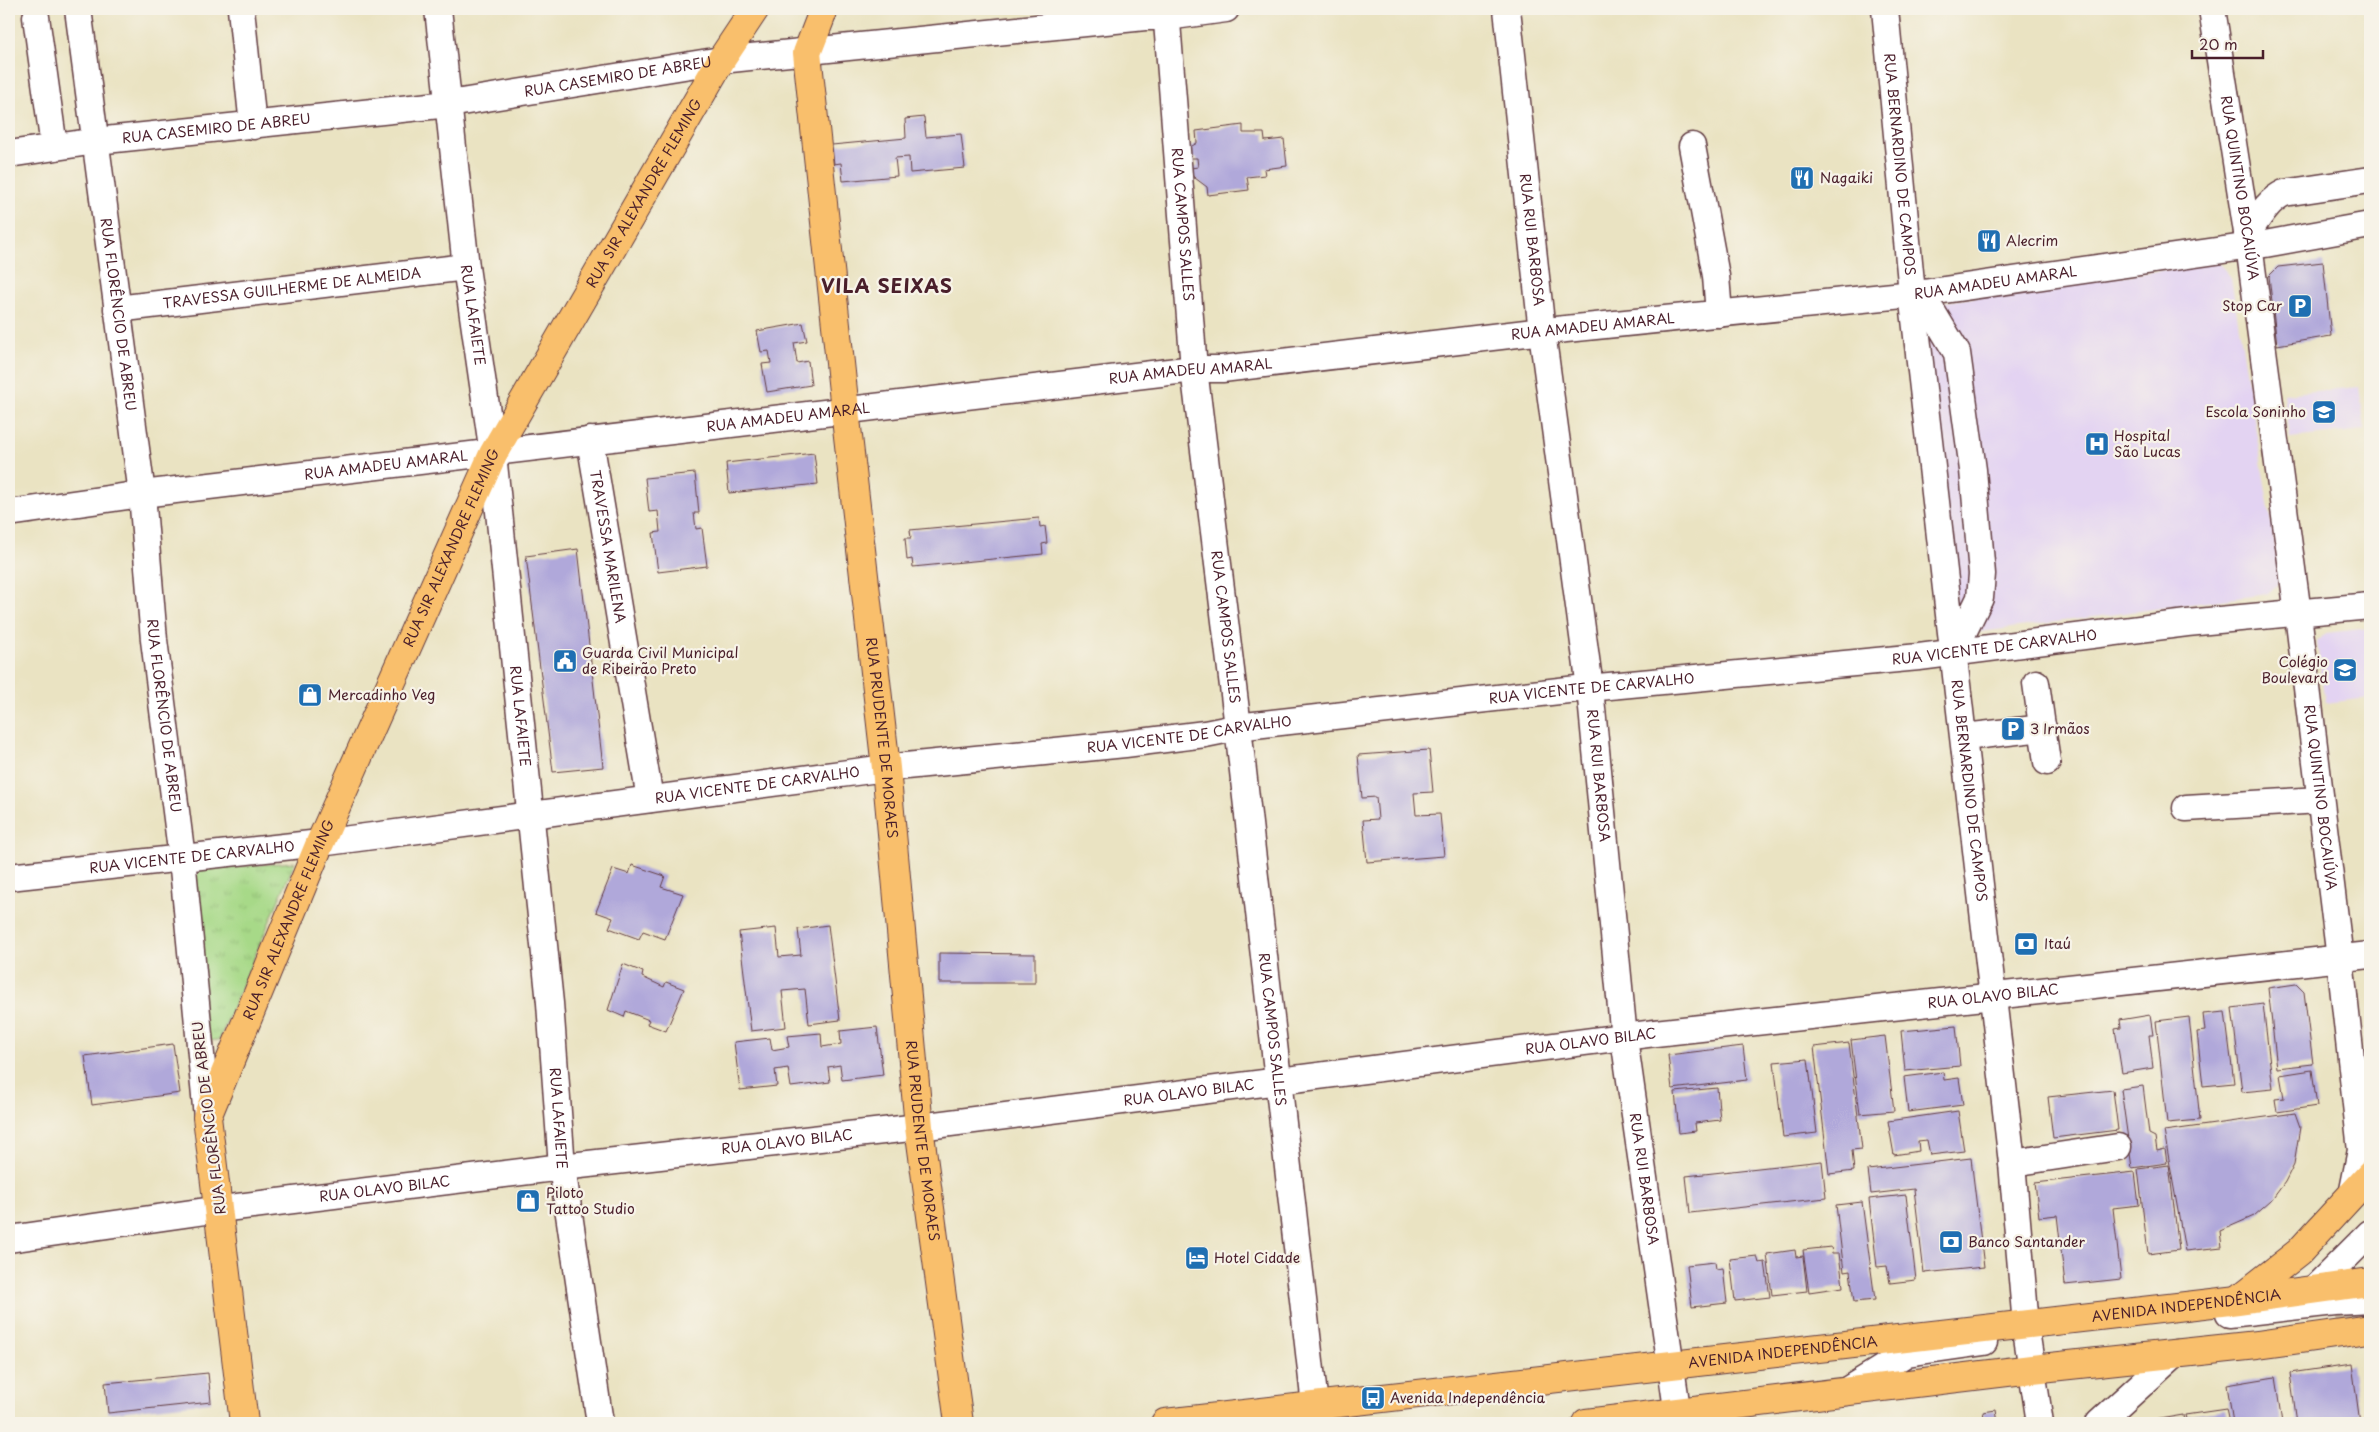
<svg xmlns="http://www.w3.org/2000/svg" width="2379" height="1432" viewBox="0 0 2379 1432" font-family="'Playpen Sans',sans-serif">
	<style>
		.built { fill: #e3d3f2 }
		.park { fill: url(#park-tufts); stroke: #787c5a }
		.building { fill: #b0a8da }
		.lines { fill: none; stroke-linecap: round; stroke-linejoin: round }
		.major-tunnel { stroke: #cabca4; stroke-width: 28; stroke-dasharray: 28 14; stroke-linecap: butt }
		.minor-casing { stroke: #623c42; stroke-width: 29 }
		.major-casing { stroke: #623c42; stroke-width: 30 }
		.minor { stroke: #fff; stroke-width: 26 }
		.major { stroke: #f9bf6c; stroke-width: 28 }
		.labels { text-anchor: middle; stroke-width: 4.5; stroke-linejoin: round; paint-order: stroke }
		.street-label { font-size: 14px; fill: #4a1f2b; stroke: #f7f3e8 }
		.poi-label { font-size: 14px; fill: #4a1f2b; stroke: #f7f3e8; text-anchor: start }
		.district-label { font-size: 19px; font-weight: bold; letter-spacing: 1px; fill: #4a1f2b; stroke: #f7f3e8 }
	</style>
	<defs>
		<pattern id="park-tufts" width="24" height="20" patternUnits="userSpaceOnUse" patternTransform="scale(1.25)"><rect width="24" height="20" fill="#a7d988"/><path d="M3 7l-1-3M5 7V3M7 7l1-3M15 17l-1-3M17 17v-4M19 17l1-3" fill="none" stroke="#91ba76"/></pattern>
	</defs>
	<rect width="100%" height="100%" fill="#f7f3e8"/>
	<filter id="ink" filterUnits="userSpaceOnUse"><feTurbulence type="fractalNoise" baseFrequency=".02" numOctaves="2"/><feDisplacementMap in="SourceGraphic" scale="10" xChannelSelector="R" yChannelSelector="G"/><feConvolveMatrix kernelMatrix="1 2 1 2 8 2 1 2 1" color-interpolation-filters="sRGB"/></filter>
	<filter id="wash" filterUnits="userSpaceOnUse"><feTurbulence type="fractalNoise" baseFrequency=".0096" numOctaves="4" result="noise"/><feDisplacementMap in="SourceGraphic" scale="20" xChannelSelector="R" yChannelSelector="G"/><feGaussianBlur stdDeviation="1.12" result="paint"/><feColorMatrix in="noise" values="0 0 0 0 0 0 0 0 0 0 0 0 0 0 0 0 0 1.4 0 .05"/><feComposite in="paint" operator="in"/></filter>
	<g filter="url(#wash)">
		<rect width="100%" height="100%" fill="#eae3c2"/>
		<path class="built" d="M2218 262 2226 270 2231 279 2280 576 2278 584 2267 594 1981 632 1971 630 1958 620 1923 305Z
			M2359 387 2365 430 2290 438 2284 394Z
			M2370 628V698L2325 703 2317 642 2326 633Z"/>
		<path class="park" d="M295 862 219 1040 204 1041 195 870Z"/>
		<g id="blocks">
			<path class="building" d="M924 117 926 137 961 134 965 168 910 173 909 157 895 158 897 176 843 181 841 163 834 164 832 145 906 138 905 119Z
				M1243 125V133H1264L1265 141 1284 139 1287 166 1264 169 1265 175 1247 177 1249 190 1208 195 1207 187 1191 175V168L1198 167 1197 158H1188L1187 149 1197 143 1196 131Z
				M2323 262 2331 336 2277 345 2269 276 2278 267Z
				M803 323 807 341 794 343 797 363 808 361 811 385 767 392 762 364 771 363 769 351 761 352 757 331Z
				M814 453 818 484 729 493 726 463Z
				M695 473 699 513H694L696 529 702 528 707 566 658 572 653 533 660 532 658 511 649 512 645 478Z
				M1039 518 1040 527 1045 526 1047 543 1042 544 1043 554 913 567 912 559 907 560 905 538H911L910 530Z
				M578 549 603 767 553 772 526 556Z
				M1429 750 1433 792 1414 793 1416 815 1440 814 1444 856 1367 862 1363 820 1378 819 1376 797 1362 798 1358 755Z
				M632 865 665 876 661 887 683 894 665 939 643 931 639 939 609 928 613 918 596 912 613 869 629 874Z
				M828 925 840 1020 809 1024 805 989 782 991 786 1027 751 1031 739 932 776 928 779 957 801 955 798 929Z
				M939 953 1035 954V983H939Z
				M623 964 643 972 642 977 664 987 666 982 684 989 666 1031 647 1024 649 1020 626 1011 624 1017 608 1010Z
				M2296 984 2304 992 2313 1064 2277 1068 2268 988Z
				M2263 1004 2273 1089 2242 1092 2232 1008Z
				M2225 1012 2234 1083 2203 1086 2197 1032 2205 1031 2203 1014Z
				M2150 1015 2153 1035H2149L2153 1068 2122 1073 2115 1029 2121 1028 2120 1020Z
				M2189 1017 2200 1120 2167 1123 2156 1021Z
				M1956 1026 1960 1066 1905 1071 1901 1031Z
				M877 1027 883 1075 842 1080 840 1065 828 1067 830 1082 791 1087 788 1068 775 1070 777 1086 740 1090 734 1042 770 1038 772 1050 789 1047 787 1036 821 1033 822 1047 841 1044 840 1031Z
				M1885 1036 1894 1111 1860 1114 1851 1040Z
				M1849 1043 1862 1149 1852 1150 1854 1171 1829 1174 1814 1047Z
				M173 1044 180 1093 92 1105 85 1056Z
				M1743 1046 1747 1080 1672 1089 1668 1055Z
				M1808 1059 1817 1133 1783 1137 1774 1062Z
				M2312 1070 2317 1106 2277 1112 2275 1099 2284 1098 2280 1075Z
				M1943 1072 1944 1080 1959 1078 1963 1105 1908 1112 1904 1077Z
				M2143 1086 2149 1134 2155 1137 2157 1151 2165 1149 2167 1163 2132 1168 2121 1089Z
				M1717 1088 1720 1120 1695 1123 1696 1131 1679 1133 1675 1092Z
				M2113 1090 2118 1130 2053 1138 2048 1097Z
				M1958 1111 1964 1151 1930 1155 1927 1140 1918 1141 1919 1151 1894 1155 1888 1121Z
				M2295 1113 2300 1127 2294 1164 2285 1182 2271 1201 2254 1216 2220 1231 2222 1247 2185 1251 2164 1131Z
				M1971 1158 1984 1267 1924 1273 1914 1189 1871 1194 1868 1170Z
				M1822 1161 1826 1198 1690 1213 1686 1176Z
				M2169 1165 2179 1250 2148 1254 2138 1169Z
				M2135 1172 2139 1205 2113 1208 2121 1279 2065 1285 2057 1215 2039 1217 2035 1183Z
				M1906 1195 1916 1280 1890 1283 1887 1266 1877 1267 1869 1199Z
				M1862 1202 1875 1300 1854 1302 1850 1271 1844 1272 1836 1205Z
				M1831 1247 1832 1253H1839L1843 1287 1809 1292 1803 1250Z
				M1795 1250 1796 1257 1803 1256 1807 1291 1772 1295 1767 1254Z
				M1757 1256 1759 1263 1765 1262 1770 1297 1735 1301 1730 1259Z
				M1715 1262 1716 1269 1723 1268 1727 1303 1692 1307 1687 1265Z
				M2352 1364 2360 1423H2297L2290 1373Z
				M208 1373 211 1402 108 1413 105 1383Z
				M2275 1377 2282 1423H2233L2227 1385Z
				M2226 1409 2229 1423H2187L2185 1415Z
				M1996 1410 1998 1423H1972L1971 1419 1984 1417 1983 1412Z
				M2183 1415 2184 1423H2142V1422Z"/>
		</g>
	</g>
	<g filter="url(#ink)">
		<use href="#blocks" fill-opacity="0" stroke="#623c42" stroke-width="1"/>
		<g class="lines">
			<path class="major-tunnel" d="M2336 1320 2370 1311"/>
			<defs>
				<g id="minor">
					<path id="s1" d="M78 9 142 494 154 640 182 858 207 1117"/>
					<path d="M241 9 253 126"/>
					<path id="s2" d="M438 9 466 267 493 454 550 1003 562 1167 600 1423"/>
					<path id="s3" d="M1166 9 1194 369 1238 727 1317 1423"/>
					<path id="s4" d="M1507 9 1542 332 1590 688 1624 1038 1679 1423"/>
					<path id="s5" d="M1885 9 1912 293 2012 1163 2027 1337 2040 1423"/>
					<path id="s6" d="M2212 9 2249 245 2298 614 2340 959 2361 1150 2352 1195"/>
					<path d="M36 17 54 147"/>
					<path d="M1692 146 1716 276 1719 314"/>
					<path id="s7" d="M9 154 96 141 449 104 721 60 1145 17H1167L1226 9"/>
					<path d="M2247 234C2258 219 2267 201 2284 193L2370 180"/>
					<path d="M1912 293 1933 313 1957 353 1973 470 1982 574 1980 598 1953 653"/>
					<path id="s8" d="M117 309 466 267"/>
					<path id="s9" d="M590 440 650 799"/>
					<path id="s10" d="M9 513 142 494 1194 369H1222L1526 333 1923 293 2265 244 2370 225"/>
					<path d="M2036 683 2047 762"/>
					<path d="M1964 737 2043 728"/>
					<path d="M2186 808 2320 800"/>
					<path id="s11" d="M9 877 320 843 886 768 1125 744 1205 734 1245 726 1577 689 1919 657 2187 623 2370 606"/>
					<path d="M2012 1163 2118 1147"/>
					<path id="s12" d="M9 1239 220 1209 562 1167 919 1127 1655 1033 2370 955"/>
					<path d="M2301 1296 2314 1289 2370 1233"/>
					<path d="M2229 1314 2335 1302 2370 1300"/>
					<path d="M1844 1392 1907 1353 1984 1342"/>
					<path d="M2099 1423 2176 1353"/>
				</g>
				<g id="major">
					<path id="s13" d="M824 9 807 53 845 410 886 768 919 1127 959 1423"/>
					<path d="M2239 1299 2299 1252 2370 1175"/>
					<path id="s14" d="M244 1423 207 1117 320 843 493 454 721 60 755 9"/>
					<path id="s15" d="M1165 1423 2238 1300 2370 1282"/>
					<path d="M1586 1423 2032 1369 2257 1345 2370 1329"/>
				</g>
			</defs>
			<use href="#minor" class="minor-casing"/>
			<use href="#major" class="major-casing"/>
			<use href="#minor" class="minor"/>
			<use href="#major" class="major"/>
		</g>
	</g>
	<defs>
		<symbol id="restaurant-square" viewBox="-11 -11 22 22"><rect x="-9" y="-9" width="18" height="18" rx="4" fill="#1f6fb2" stroke="#f7f3e8"/><path d="M-5-6h1v4h1v-4h1v4h1v-4h1v5L-1.5 .5V6h-2V.5L-5-1ZM5-6V6H3V1.5H1.5Q1.5-4 5-6Z" fill="#fff"/></symbol>
		<symbol id="parking-square" viewBox="-11 -11 22 22"><rect x="-9" y="-9" width="18" height="18" rx="4" fill="#1f6fb2" stroke="#f7f3e8"/><path d="M-3.5-5.5H1a3.5 3.5 0 0 1 0 7H-1V5.5H-3.5ZM-1-3.4V-.6H.8a1.4 1.4 0 0 0 0-2.8Z" fill="#fff"/></symbol>
		<symbol id="school-square" viewBox="-11 -11 22 22"><rect x="-9" y="-9" width="18" height="18" rx="4" fill="#1f6fb2" stroke="#f7f3e8"/><path d="M0-5L7-2L0 1L-7-2ZM-4 1L0 2.5L4 1V4Q0 6-4 4Z" fill="#fff"/></symbol>
		<symbol id="hospital-square" viewBox="-11 -11 22 22"><rect x="-9" y="-9" width="18" height="18" rx="4" fill="#1f6fb2" stroke="#f7f3e8"/><path d="M-5-5h3v3.5h4V-5h3V5h-3V1.5h-4V5h-3Z" fill="#fff"/></symbol>
		<symbol id="civic-square" viewBox="-11 -11 22 22"><rect x="-9" y="-9" width="18" height="18" rx="4" fill="#1f6fb2" stroke="#f7f3e8"/><path d="M-.6-6.5H3V-4.5H.6V-3L4-1V1h2V6H-6V1h2V-1L-.6-3ZM-1.2 2.5V6h2.4V2.5Z" fill="#fff"/></symbol>
		<symbol id="shop-square" viewBox="-11 -11 22 22"><rect x="-9" y="-9" width="18" height="18" rx="4" fill="#1f6fb2" stroke="#f7f3e8"/><path d="M-5-2.5h2.3a2.7 3.5 0 0 1 5.4 0H5L5.5 6h-11ZM-1.5-2.5h3a1.5 2.3 0 0 0-3 0Z" fill="#fff"/></symbol>
		<symbol id="bank-square" viewBox="-11 -11 22 22"><rect x="-9" y="-9" width="18" height="18" rx="4" fill="#1f6fb2" stroke="#f7f3e8"/><path d="M-6-4H6V4H-6ZM0-2.3a2.3 2.3 0 1 0 0 4.6a2.3 2.3 0 1 0 0-4.6Z" fill="#fff"/></symbol>
		<symbol id="hotel-square" viewBox="-11 -11 22 22"><rect x="-9" y="-9" width="18" height="18" rx="4" fill="#1f6fb2" stroke="#f7f3e8"/><path d="M-6-4.5h1.5V1H6V5H4.5V3h-9V5H-6ZM-4 0a1.8 1.8 0 1 1 3.6 0ZM.5 0V-2.5h3Q6-2.5 6 0Z" fill="#fff"/></symbol>
		<symbol id="bus-square" viewBox="-11 -11 22 22"><rect x="-9" y="-9" width="18" height="18" rx="4" fill="#1f6fb2" stroke="#f7f3e8"/><path d="M-5-6H5V4H4V6H2V4H-2V6H-4V4H-5ZM-3.5-4V0h7V-4ZM-3.5 1.2v1.5H-2V1.2ZM2 1.2v1.5H3.5V1.2Z" fill="#fff"/></symbol>
	</defs>
	<g fill-rule="evenodd">
		<use href="#restaurant-square" x="1788" y="164" width="28" height="28"/>
		<use href="#restaurant-square" x="1975" y="227" width="28" height="28"/>
		<use href="#parking-square" x="2286" y="292" width="28" height="28"/>
		<use href="#school-square" x="2310" y="398" width="28" height="28"/>
		<use href="#hospital-square" x="2083" y="430" width="28" height="28"/>
		<use href="#civic-square" x="551" y="647" width="28" height="28"/>
		<use href="#school-square" x="2331" y="656" width="28" height="28"/>
		<use href="#shop-square" x="296" y="681" width="28" height="28"/>
		<use href="#parking-square" x="1999" y="715" width="28" height="28"/>
		<use href="#bank-square" x="2012" y="930" width="28" height="28"/>
		<use href="#shop-square" x="514" y="1187" width="28" height="28"/>
		<use href="#bank-square" x="1937" y="1228" width="28" height="28"/>
		<use href="#hotel-square" x="1183" y="1244" width="28" height="28"/>
		<use href="#bus-square" x="1359" y="1384" width="28" height="28"/>
	</g>
	<g class="labels">
		<g class="street-label">
			<text dy="5" stroke="none"><textPath href="#s7" startOffset="614">RUA CASEMIRO DE ABREU</textPath></text>
			<text dy="5" stroke="none"><textPath href="#s7" startOffset="209">RUA CASEMIRO DE ABREU</textPath></text>
			<text dy="5" stroke="none"><textPath href="#s5" startOffset="156">RUA BERNARDINO DE CAMPOS</textPath></text>
			<text dy="5" stroke="none"><textPath href="#s6" startOffset="181">RUA QUINTINO BOCAIÚVA</textPath></text>
			<text dy="5" stroke="none"><textPath href="#s14" startOffset="1332">RUA SIR ALEXANDRE FLEMING</textPath></text>
			<text dy="5" stroke="none"><textPath href="#s3" startOffset="216">RUA CAMPOS SALLES</textPath></text>
			<text dy="5" stroke="none"><textPath href="#s4" startOffset="232">RUA RUI BARBOSA</textPath></text>
			<text dy="5" stroke="none"><textPath href="#s10" startOffset="2000">RUA AMADEU AMARAL</textPath></text>
			<text dy="5" stroke="none"><textPath href="#s8" startOffset="176">TRAVESSA GUILHERME DE ALMEIDA</textPath></text>
			<text dy="5" stroke="none"><textPath href="#s1" startOffset="308">RUA FLORÊNCIO DE ABREU</textPath></text>
			<text dy="5" stroke="none"><textPath href="#s2" startOffset="308">RUA LAFAIETE</textPath></text>
			<text dy="5" stroke="none"><textPath href="#s10" startOffset="1595">RUA AMADEU AMARAL</textPath></text>
			<text dy="5" stroke="none"><textPath href="#s10" startOffset="1190">RUA AMADEU AMARAL</textPath></text>
			<text dy="5" stroke="none"><textPath href="#s10" startOffset="785">RUA AMADEU AMARAL</textPath></text>
			<text dy="5" stroke="none"><textPath href="#s10" startOffset="380">RUA AMADEU AMARAL</textPath></text>
			<text dy="5" stroke="none"><textPath href="#s9" startOffset="108">TRAVESSA MARILENA</textPath></text>
			<text dy="5" stroke="none"><textPath href="#s14" startOffset="928">RUA SIR ALEXANDRE FLEMING</textPath></text>
			<text dy="5" stroke="none"><textPath href="#s3" startOffset="621">RUA CAMPOS SALLES</textPath></text>
			<text dy="5" stroke="none"><textPath href="#s11" startOffset="1999">RUA VICENTE DE CARVALHO</textPath></text>
			<text dy="5" stroke="none"><textPath href="#s11" startOffset="1594">RUA VICENTE DE CARVALHO</textPath></text>
			<text dy="5" stroke="none"><textPath href="#s1" startOffset="712">RUA FLORÊNCIO DE ABREU</textPath></text>
			<text dy="5" stroke="none"><textPath href="#s2" startOffset="712">RUA LAFAIETE</textPath></text>
			<text dy="5" stroke="none"><textPath href="#s11" startOffset="1189">RUA VICENTE DE CARVALHO</textPath></text>
			<text dy="5" stroke="none"><textPath href="#s13" startOffset="736">RUA PRUDENTE DE MORAES</textPath></text>
			<text dy="5" stroke="none"><textPath href="#s4" startOffset="772">RUA RUI BARBOSA</textPath></text>
			<text dy="5" stroke="none"><textPath href="#s11" startOffset="754">RUA VICENTE DE CARVALHO</textPath></text>
			<text dy="5" stroke="none"><textPath href="#s5" startOffset="786">RUA BERNARDINO DE CAMPOS</textPath></text>
			<text dy="5" stroke="none"><textPath href="#s6" startOffset="796">RUA QUINTINO BOCAIÚVA</textPath></text>
			<text dy="5" stroke="none"><textPath href="#s11" startOffset="184">RUA VICENTE DE CARVALHO</textPath></text>
			<text dy="5" stroke="none"><textPath href="#s14" startOffset="522">RUA SIR ALEXANDRE FLEMING</textPath></text>
			<text dy="5" stroke="none"><textPath href="#s12" startOffset="1999">RUA OLAVO BILAC</textPath></text>
			<text dy="5" stroke="none"><textPath href="#s3" startOffset="1026">RUA CAMPOS SALLES</textPath></text>
			<text dy="5" stroke="none"><textPath href="#s12" startOffset="1594">RUA OLAVO BILAC</textPath></text>
			<text dy="5" stroke="none"><textPath href="#s12" startOffset="1189">RUA OLAVO BILAC</textPath></text>
			<text transform="translate(209 1118) rotate(-97)" y="5">RUA FLORÊNCIO DE ABREU</text>
			<text dy="5" stroke="none"><textPath href="#s2" startOffset="1116">RUA LAFAIETE</textPath></text>
			<text dy="5" stroke="none"><textPath href="#s13" startOffset="1141">RUA PRUDENTE DE MORAES</textPath></text>
			<text dy="5" stroke="none"><textPath href="#s12" startOffset="784">RUA OLAVO BILAC</textPath></text>
			<text dy="5" stroke="none"><textPath href="#s4" startOffset="1178">RUA RUI BARBOSA</textPath></text>
			<text dy="5" stroke="none"><textPath href="#s12" startOffset="379">RUA OLAVO BILAC</textPath></text>
			<text dy="5" stroke="none"><textPath href="#s15" startOffset="1028">AVENIDA INDEPENDÊNCIA</textPath></text>
			<text dy="5" stroke="none"><textPath href="#s15" startOffset="622">AVENIDA INDEPENDÊNCIA</textPath></text>
		</g>
		<g class="poi-label">
			<text x="1820" y="183">Nagaiki</text>
			<text x="2006" y="246">Alecrim</text>
			<text x="2282" y="311" text-anchor="end">Stop Car</text>
			<text x="2306" y="417" text-anchor="end">Escola Soninho</text>
			<text x="2114" y="441">Hospital<tspan x="2114" dy="16">São Lucas</tspan></text>
			<text x="582" y="658">Guarda Civil Municipal<tspan x="582" dy="16">de Ribeirão Preto</tspan></text>
			<text x="2328" y="667" text-anchor="end">Colégio<tspan x="2328" dy="16">Boulevard</tspan></text>
			<text x="328" y="700">Mercadinho Veg</text>
			<text x="2030" y="734">3 Irmãos</text>
			<text x="2044" y="949">Itaú</text>
			<text x="546" y="1198">Piloto<tspan x="546" dy="16">Tattoo Studio</tspan></text>
			<text x="1968" y="1247">Banco Santander</text>
			<text x="1214" y="1263">Hotel Cidade</text>
			<text x="1390" y="1403">Avenida Independência</text>
		</g>
		<g class="district-label">
			<text x="887" y="293">VILA SEIXAS</text>
		</g>
	</g>
	<rect width="2379" height="1432" fill="none" stroke="#f7f3e8" stroke-width="30"/>
	<path d="M2192 50v8h71v-8" fill="none" stroke="#4a1f2b" stroke-width="2.5"/>
	<text x="2199" y="50" font-size="15" fill="#4a1f2b" stroke="#f7f3e8" stroke-width="4" paint-order="stroke">20 m</text>
</svg>
